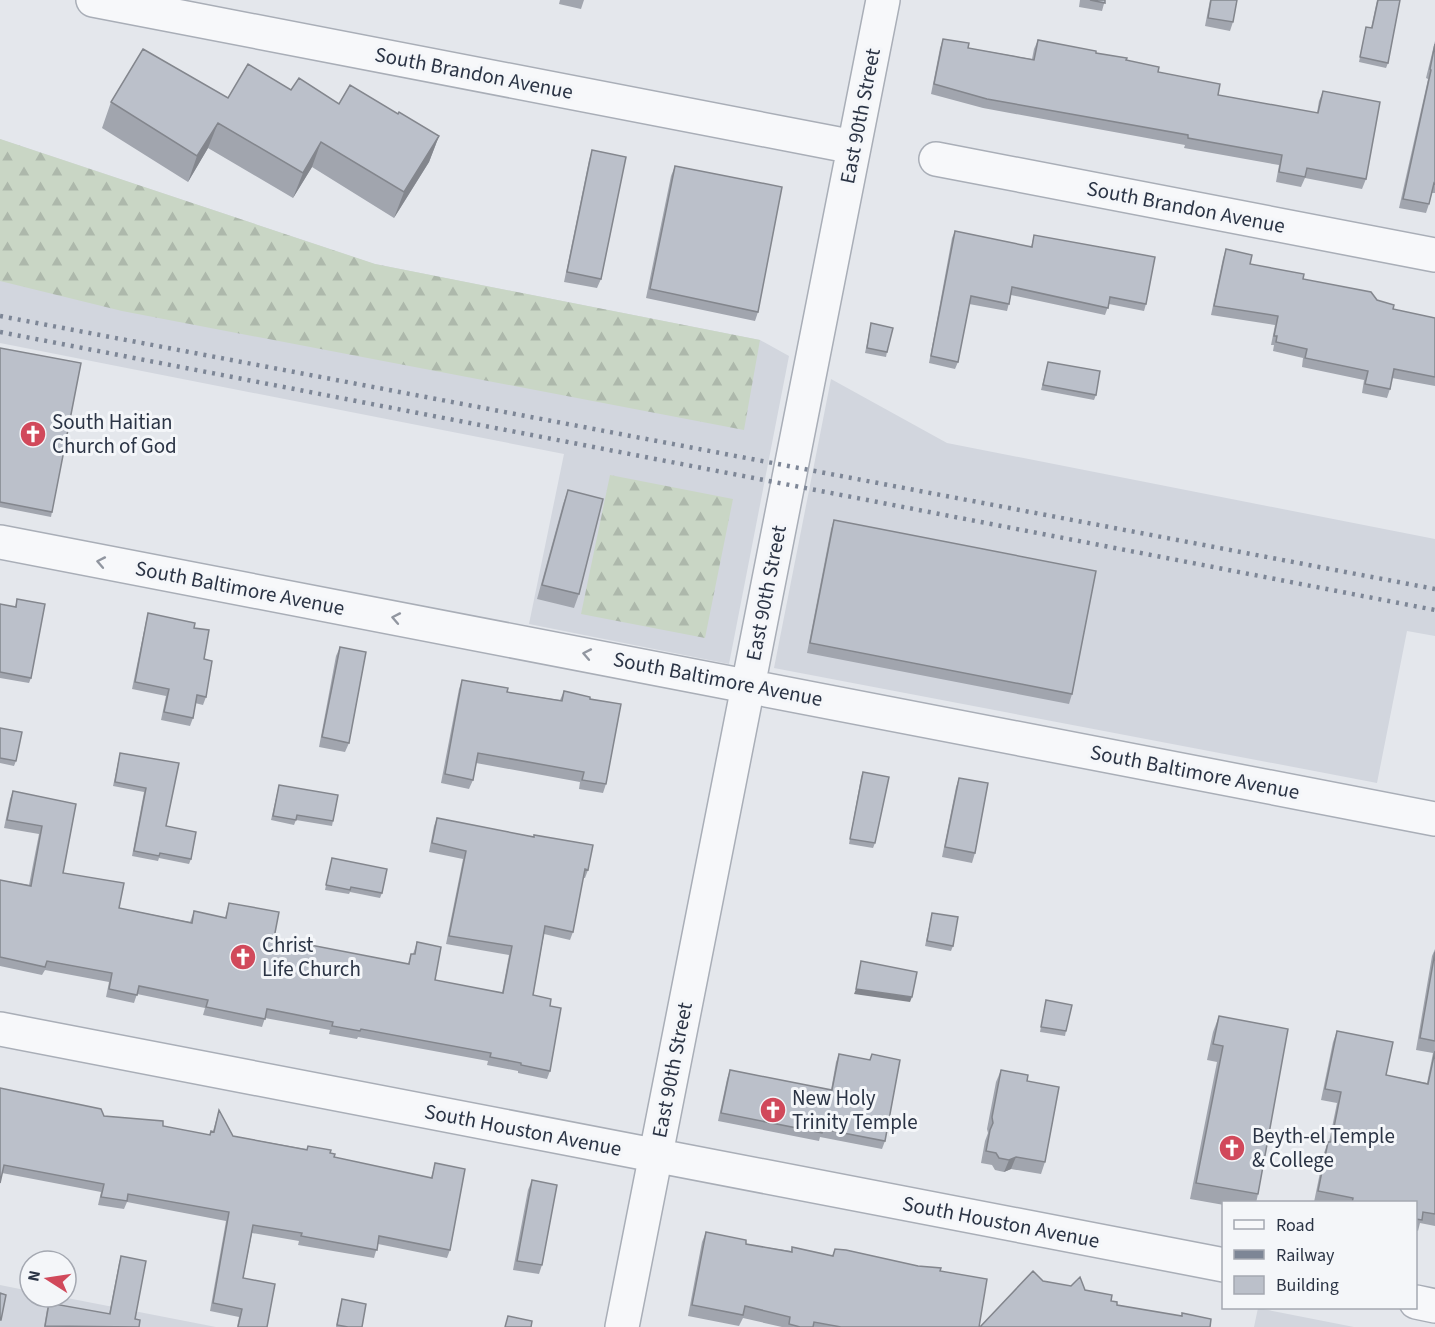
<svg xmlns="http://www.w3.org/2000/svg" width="1435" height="1327" viewBox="0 0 1435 1327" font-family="'Source Sans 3',sans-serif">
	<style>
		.built { fill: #d2d6de }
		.forest { fill: url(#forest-firs) }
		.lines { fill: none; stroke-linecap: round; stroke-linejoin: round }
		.minor-casing { stroke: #a9aeb7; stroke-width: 36 }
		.minor { stroke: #f7f8fa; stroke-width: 33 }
		.rail { stroke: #7d8696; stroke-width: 4.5; stroke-dasharray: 3 6; stroke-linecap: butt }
		.wall { fill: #a1a5ae }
		.shaded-wall { fill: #83868d }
		.building { fill: #bbc0ca; stroke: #83868d; stroke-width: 1.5 }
		.oneway { stroke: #9196a0 }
		.labels { text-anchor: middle; stroke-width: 6; stroke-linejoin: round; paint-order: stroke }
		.street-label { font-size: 21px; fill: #2b3445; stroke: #f4f6f9 }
		.poi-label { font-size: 21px; fill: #2b3445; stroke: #f4f6f9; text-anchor: start }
	</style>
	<defs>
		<pattern id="forest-firs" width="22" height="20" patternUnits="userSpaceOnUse" patternTransform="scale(1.5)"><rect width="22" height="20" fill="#c9d6c5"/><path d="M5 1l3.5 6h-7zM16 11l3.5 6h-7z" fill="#adb8ab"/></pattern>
	</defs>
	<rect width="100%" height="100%" fill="#e4e7ec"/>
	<path class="built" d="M0 139 375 264 760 340 789 356 729 664 529 624 564 454 0 343Z
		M831 379 947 443 1435 539V636L1407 631 1377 783 774 668Z
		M0 1285 30 1291V1297H62L216 1327H0Z
		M1258 1308 1354 1327H1254Z"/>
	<path class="forest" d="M0 139 375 264 760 340 744 430 122 311 0 281Z
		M610 475 733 499 705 638 581 614Z"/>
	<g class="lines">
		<defs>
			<path id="minor" d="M93 0 854 147
				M936 159 1435 255
				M0 542 1435 819
				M0 1029 1224 1265
				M1416 1302 1435 1306
				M622 1327 883 0"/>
		</defs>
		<use href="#minor" class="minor-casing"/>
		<use href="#minor" class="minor"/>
		<path class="rail" d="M0 316 1435 589
			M0 332 1435 610"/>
	</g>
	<path class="wall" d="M560 0H584L581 9 559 4Z
		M1080 0H1105L1102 11 1079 7Z
		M1210 0H1237L1233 22 1230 31 1205 26Z
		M1377 0H1400L1388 63 1386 68 1359 62 1366 27 1371 28Z
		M943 39 968 48 1032 59 1034 49 1038 40 1126 60 1218 95 1317 113 1319 101 1323 91 1366 179 1362 189 1305 178 1301 187 1276 182 1279 165 1184 148 1185 145 983 108 931 94 940 48Z
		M1435 41V193H1432L1429 204 1426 213 1399 208 1428 79 1426 78Z
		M291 90 339 104 398 114 439 136 429 162 394 218 312 167 293 198 208 148 188 182 102 128 111 102 228 98Z
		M592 150 601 279 597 288 564 282 589 160Z
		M675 166 758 312 755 321 646 298 671 176Z
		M955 231 1031 247 1034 235 1146 304 1144 311 1109 304 1105 315 1011 295 1007 311 969 304 958 362 955 369 929 363 952 238Z
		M1226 249 1250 264 1377 300 1393 309 1435 318V386L1392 378 1390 389 1387 398 1362 393 1364 380 1302 367 1303 358 1273 351 1274 345H1271L1275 325 1211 315 1223 258Z
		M871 323 887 352 886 357 865 353Z
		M0 348 52 512 51 517 0 507Z
		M1048 362 1096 395 1094 400 1041 390Z
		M568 490 579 594 574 608 537 599 563 504Z
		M834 520 1072 694 1069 704 807 653 831 529Z
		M17 599 31 678 29 683 0 678V604L15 607Z
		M148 613 194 628 204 659 206 697 203 705 195 703 193 718 190 726 161 720 166 696 132 689 146 621Z
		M340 647 349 743 345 752 319 747 336 656Z
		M462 680 507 692 560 700 564 691 590 699 606 784 603 793 579 789 580 782 476 763 473 780 469 789 441 783 459 689Z
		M0 728 16 761 14 766 0 763Z
		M120 753 179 763 166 826 191 859 189 864 159 858 158 861 132 856 144 792 113 786Z
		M863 772 875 843 873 848 849 844 861 777Z
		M959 778 975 853 972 863 942 857 956 787Z
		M279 785 333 821 332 826 296 820 294 825 271 820Z
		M13 791 76 804 63 873 119 908 190 922 194 911 225 918 229 903 274 938 408 964 411 954H413L417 942 435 980 502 993 509 955 446 944 463 859 429 852 434 826 437 818 588 870 585 878H583L573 932 570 940 544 934 533 995 550 1006V1071L547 1079 518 1073V1071L487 1065 488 1061 358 1037 357 1039 329 1034 330 1030 265 1018 262 1027 203 1015 205 1008 137 994 134 1003 106 997 109 982 45 970 42 975 0 966V880L29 885 39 834 4 828 10 799Z
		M332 858 382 893 380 898 350 892 349 894 325 890Z
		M932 913 953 946 951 951 925 946Z
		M1435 949V1226L1420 1223 1418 1231 1416 1230V1203L1314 1202 1324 1153 1328 1142H1329L1337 1103 1321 1100 1333 1042 1337 1031 1386 1075 1427 1083 1433 1053 1416 1050 1432 956Z
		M1046 1000 1066 1031 1065 1036 1040 1032Z
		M1219 1016 1258 1194 1256 1203H1224V1205L1190 1199 1217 1062 1207 1060 1213 1032Z
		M839 1054 870 1060 872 1054 885 1141 882 1149 820 1137 819 1141 718 1121 727 1079 730 1070 831 1090 836 1062Z
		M1001 1070 1027 1081 1045 1162 1041 1174 1011 1169 1004 1172 995 1170 992 1165 981 1163 985 1141 988 1133 987 1129 996 1082Z
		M0 1088 104 1116 163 1126 209 1135 211 1131H213L219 1110 233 1136 330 1153 334 1157 431 1178 435 1163 450 1250 447 1258 378 1244 374 1258 298 1245 299 1241 252 1233 243 1278 267 1327H237L239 1317 210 1311 226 1221 127 1202 124 1209 98 1205 101 1192 2 1173Z
		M532 1180 542 1265 539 1274 513 1270 528 1190Z
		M706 1232 746 1244 791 1251 792 1247 832 1256 835 1249 940 1271 979 1327H782L743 1318 739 1326 688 1316 702 1242Z
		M121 1256 135 1319 139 1327H44L47 1309 49 1303 109 1314 119 1263Z
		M342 1299 362 1327H336Z"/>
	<path class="shaded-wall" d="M218 123 208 148 188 182 197 156Z
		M439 136 429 162 394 218 404 192Z
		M321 142 312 167 293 198 303 173Z
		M856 989 912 997 910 1002 854 994Z
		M1016 1157 1011 1169 1004 1172 1009 1160Z"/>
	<path class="building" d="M1090 0H1105V3Z
		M1211 0H1237L1233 22 1208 18Z
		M1378 0H1400L1388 63 1360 57 1366 27 1372 28Z
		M943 39 969 43 968 48 1034 60 1038 40 1096 51V53L1127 58 1126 60 1159 67 1158 72 1220 84 1218 95 1318 113 1323 91 1380 102 1366 179 1307 168 1305 177 1279 172 1282 155 1188 138V135L987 99 934 84Z
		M1435 44V184L1434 183 1429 204 1403 199 1431 70 1430 69Z
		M143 49 228 98 248 64 291 90 299 78 339 104 350 85 398 114 399 112 439 136 404 192 321 142 303 173 218 123 197 156 111 102Z
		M592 150 626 157 601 279 567 272Z
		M675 166 782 187 758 312 650 289Z
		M955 231 1032 247 1034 235 1155 257 1146 304 1110 297 1108 308 1012 287 1009 304 971 296 958 362 931 356Z
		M1226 249 1252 255 1250 264 1304 274 1303 279 1371 292 1377 300 1394 305 1393 309 1435 318V377L1394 369 1390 389 1365 384 1368 371 1305 358 1307 349 1276 342 1277 336H1274L1278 316 1214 306Z
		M871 323 893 328 887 352 867 348Z
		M0 348 81 363 52 512 0 502Z
		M1048 362 1100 371 1096 395 1043 385Z
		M568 490 603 499 579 594 542 585Z
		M834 520 1096 571 1072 694 810 643Z
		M17 599 45 604 31 678 0 672V604L16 607Z
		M148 613 195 623 194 628 209 630 204 659 212 661 206 697 197 695 193 718 164 712 169 689 135 682Z
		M340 647 366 652 349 743 322 737Z
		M462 680 508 688 507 692 562 701 564 691 590 697V699L621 704 606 784 582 780 584 772 478 753 473 780 445 774Z
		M0 728 22 732 16 761 0 758Z
		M120 753 179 763 166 826 196 832 191 859 160 853 159 856 134 851 146 788 115 782Z
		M863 772 889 777 875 843 850 839Z
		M959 778 988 783 975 853 945 847Z
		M279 785 338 795 333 821 297 815 296 820 273 816Z
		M13 791 76 804 63 873 124 883 119 908 192 923 194 911 226 918 229 903 279 912 274 938 409 964 411 954H415L417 942 441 947 435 980 503 993 512 946 449 936 466 851 432 843 437 818 534 837V835L593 845 588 870 585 869 573 932 545 926 533 995 551 999 550 1006 561 1008 550 1071 521 1065V1063L490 1057 491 1053 361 1029 360 1031 332 1026 333 1022 267 1009 265 1019 206 1007 208 1000 139 986 137 995 109 989 112 973 47 961 45 967 0 957V880L31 886 42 826 7 820Z
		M332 858 387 869 382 893 351 887 350 890 326 885Z
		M932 913 958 917 953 946 927 941Z
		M1435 952V1041L1420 1038Z
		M861 961 917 972 912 997 856 989Z
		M1046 1000 1072 1005 1066 1031 1041 1027Z
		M1219 1016 1288 1029 1258 1194 1196 1183 1223 1046 1213 1044Z
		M1337 1031 1393 1042 1386 1075 1428 1084 1435 1051V1214L1423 1212 1422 1220 1416 1219V1203H1352L1353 1198 1318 1191 1328 1142H1331L1341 1092 1325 1089Z
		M839 1054 870 1060 872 1054 900 1060 885 1141 823 1129 822 1133 721 1113 730 1070 832 1090Z
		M1001 1070 1028 1075 1027 1081 1059 1087 1045 1162 1016 1157 1009 1160 999 1158 996 1153 986 1151 990 1130 993 1123 992 1117Z
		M0 1088 101 1109 104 1116 163 1121V1126L210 1135 211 1131 214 1132 219 1110 233 1136 307 1150 308 1146 331 1150 330 1153 335 1154 334 1157 432 1178 435 1163 465 1169 450 1250 379 1236 377 1250 301 1236 302 1233 253 1225 243 1278 275 1284 267 1327H238L242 1309 213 1303 229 1212 128 1194 127 1201 101 1197 104 1184 4 1165 0 1183Z
		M532 1180 557 1185 542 1265 517 1261Z
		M706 1232 746 1240V1244L792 1252V1247L833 1256 835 1249 846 1250 918 1266 941 1268 940 1271 987 1279 979 1327H841L814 1322 813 1327H800L789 1324 790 1317 745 1306 743 1315 692 1305Z
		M121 1256 146 1261 135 1319 140 1320 139 1327 45 1326 49 1303 110 1314Z
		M1033 1271 1043 1281 1071 1286 1080 1277 1085 1290 1112 1295 1111 1301 1117 1302V1305L1182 1316V1313L1211 1319 1210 1327H980Z
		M0 1293 6 1295 1 1320H0Z
		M342 1299 366 1304 362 1327H348L337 1325Z
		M508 1316 532 1321 531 1327H505Z"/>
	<defs><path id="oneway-chevron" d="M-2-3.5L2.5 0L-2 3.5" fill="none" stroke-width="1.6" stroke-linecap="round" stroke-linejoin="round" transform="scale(1.5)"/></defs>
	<g class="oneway">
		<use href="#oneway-chevron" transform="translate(101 562) rotate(-169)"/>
		<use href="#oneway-chevron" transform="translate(396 618) rotate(-169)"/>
		<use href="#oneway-chevron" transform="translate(587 654) rotate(-169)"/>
	</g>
	<defs>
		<symbol id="church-disc" viewBox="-11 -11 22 22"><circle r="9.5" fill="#d1495b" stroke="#f4f6f9"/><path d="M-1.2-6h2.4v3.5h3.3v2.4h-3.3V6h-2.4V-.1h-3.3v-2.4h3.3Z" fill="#fff"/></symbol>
	</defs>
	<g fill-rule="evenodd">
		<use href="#church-disc" x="18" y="419" width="30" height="30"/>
		<use href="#church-disc" x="228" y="942" width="30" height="30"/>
		<use href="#church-disc" x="758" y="1095" width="30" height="30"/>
		<use href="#church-disc" x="1217" y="1133" width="30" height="30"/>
	</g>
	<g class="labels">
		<g class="street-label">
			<text transform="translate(474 73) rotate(11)" y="7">South Brandon Avenue</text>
			<text transform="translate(860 116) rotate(-79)" y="7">East 90th Street</text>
			<text transform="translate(1186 207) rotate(11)" y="7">South Brandon Avenue</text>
			<text transform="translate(240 588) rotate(11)" y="7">South Baltimore Avenue</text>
			<text transform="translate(766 593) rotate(-79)" y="7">East 90th Street</text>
			<text transform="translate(718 679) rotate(11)" y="7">South Baltimore Avenue</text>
			<text transform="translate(1195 772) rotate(11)" y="7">South Baltimore Avenue</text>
			<text transform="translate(672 1070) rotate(-79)" y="7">East 90th Street</text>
			<text transform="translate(523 1130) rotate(11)" y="7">South Houston Avenue</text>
			<text transform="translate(1001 1222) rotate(11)" y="7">South Houston Avenue</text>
		</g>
		<g class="poi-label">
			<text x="52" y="429">South Haitian<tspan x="52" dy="24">Church of God</tspan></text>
			<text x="262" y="952">Christ<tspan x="262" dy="24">Life Church</tspan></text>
			<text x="792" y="1105">New Holy<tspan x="792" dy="24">Trinity Temple</tspan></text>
			<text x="1252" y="1143">Beyth-el Temple<tspan x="1252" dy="24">&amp; College</tspan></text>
		</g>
	</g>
	<rect x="1222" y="1201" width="195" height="108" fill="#f4f6f9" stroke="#a4a8b1" stroke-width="1.5"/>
	<rect x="1234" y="1220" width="30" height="9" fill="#f7f8fa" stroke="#a4a8b1" stroke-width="1.5"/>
	<text x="1276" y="1231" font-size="18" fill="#2b3445">Road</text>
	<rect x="1234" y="1250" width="30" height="9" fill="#7d8696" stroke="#a4a8b1" stroke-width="1.5"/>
	<text x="1276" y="1261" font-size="18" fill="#2b3445">Railway</text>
	<rect x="1234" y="1276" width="30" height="18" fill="#bbc0ca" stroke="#a4a8b1" stroke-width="1.5"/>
	<text x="1276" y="1291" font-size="18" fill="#2b3445">Building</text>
	<g transform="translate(48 1279) rotate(282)"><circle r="28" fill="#f4f6f9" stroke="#a4a8b1" stroke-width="1.5"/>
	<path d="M0-4.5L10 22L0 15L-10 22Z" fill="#d1495b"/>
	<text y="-9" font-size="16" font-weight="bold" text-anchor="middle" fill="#2b3445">N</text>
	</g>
</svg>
